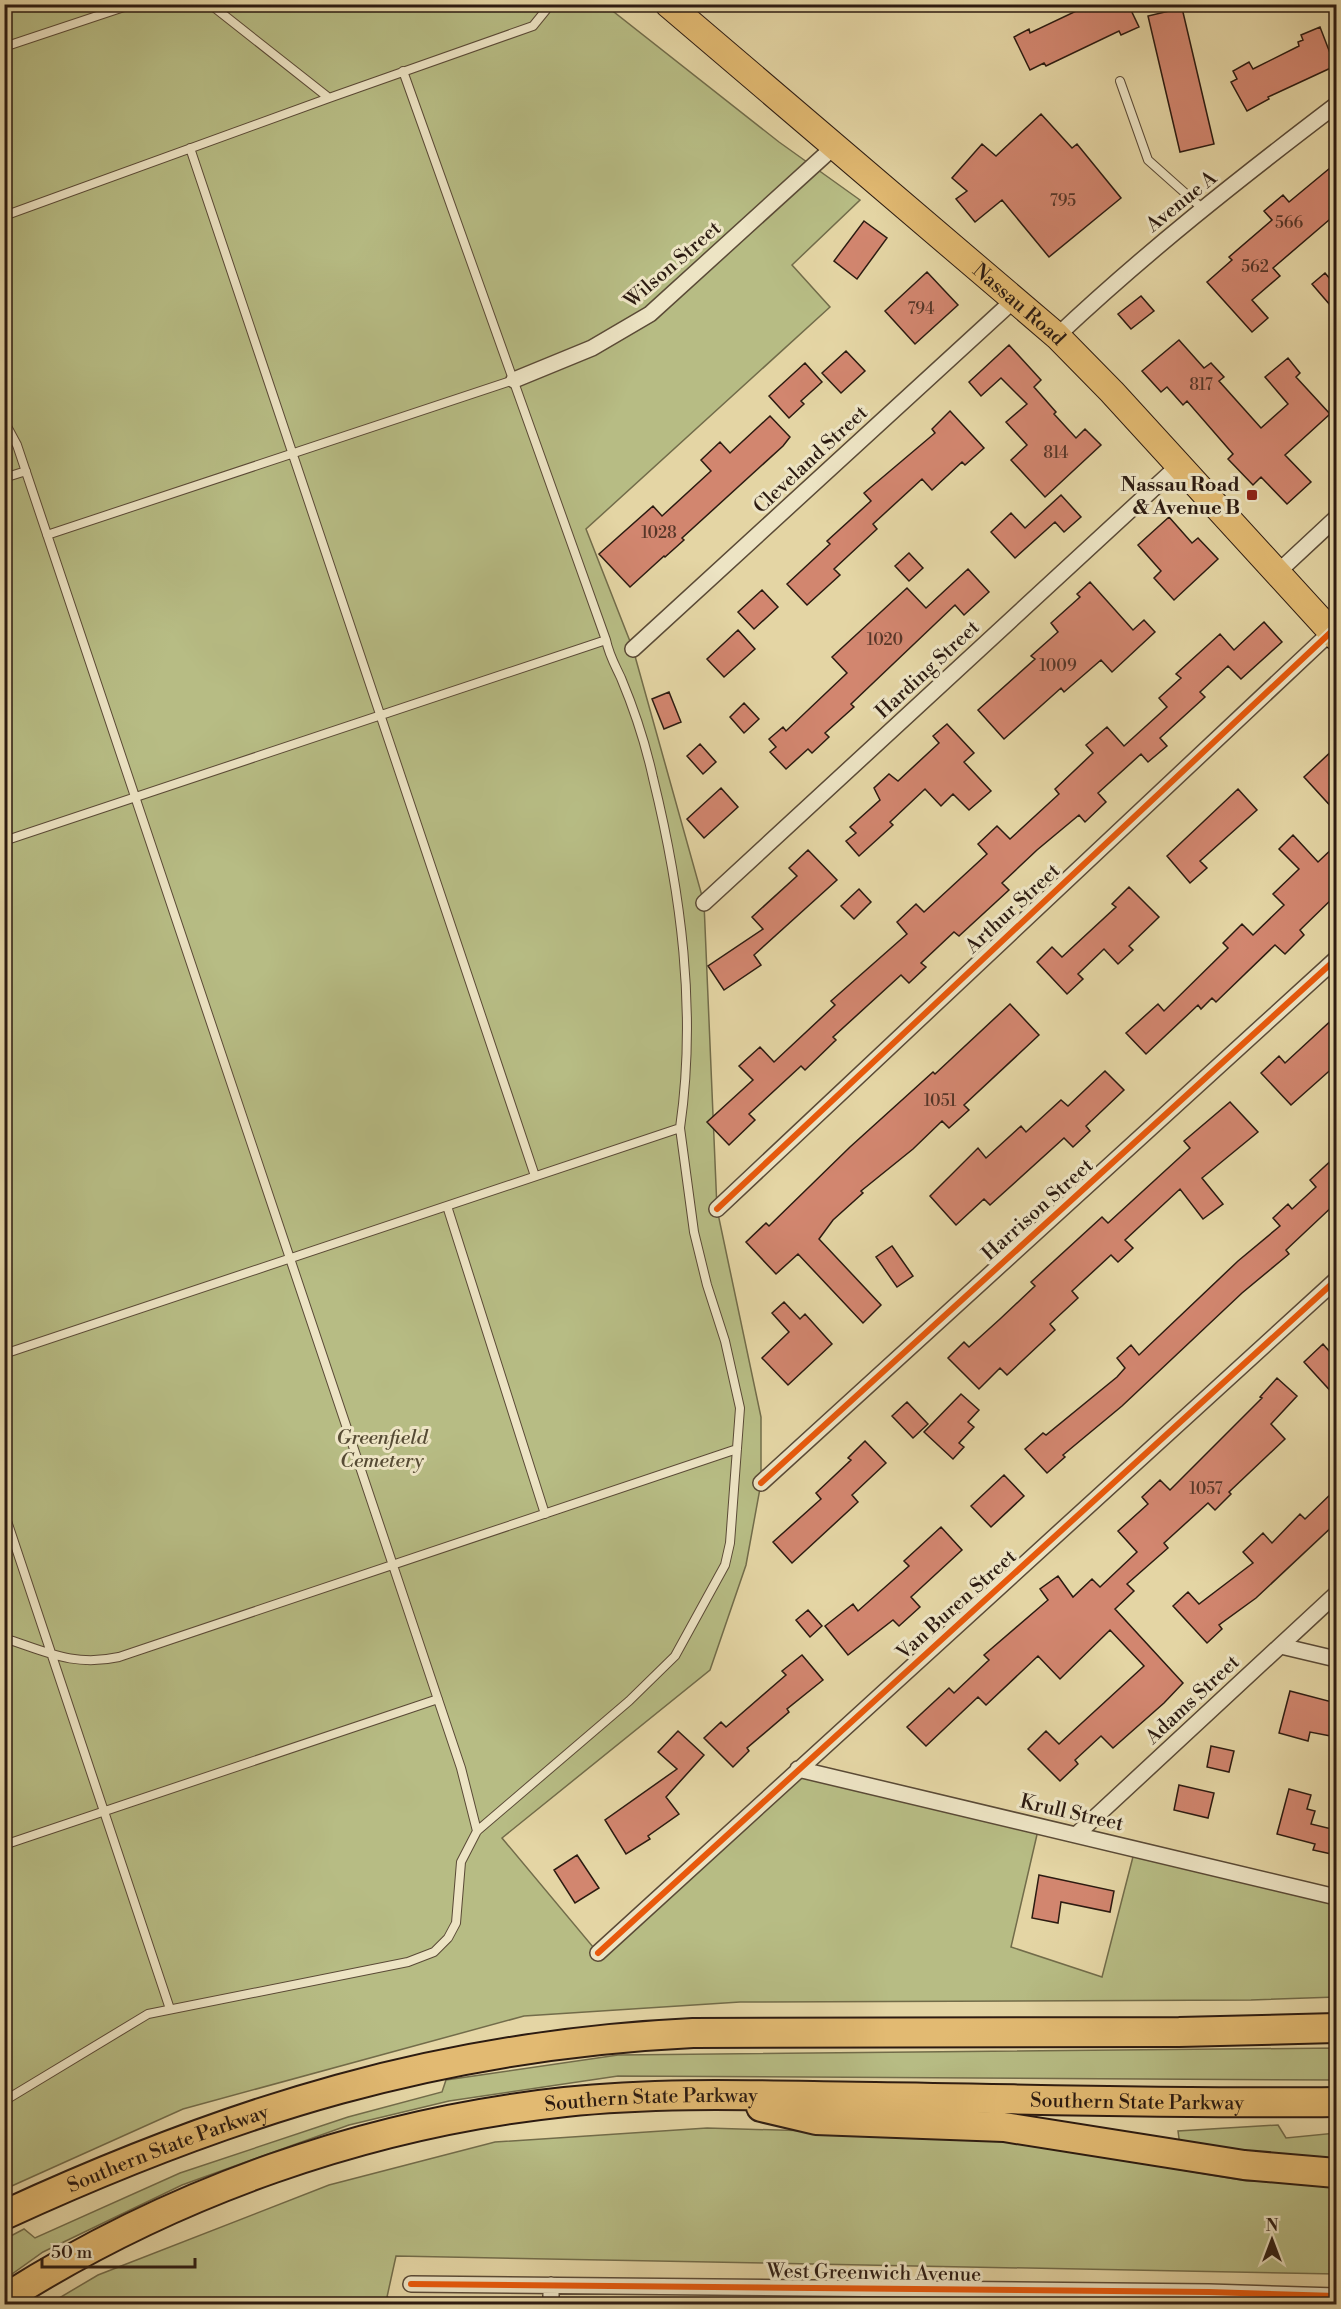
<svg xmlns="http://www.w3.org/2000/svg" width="1341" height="2309" viewBox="0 0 1341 2309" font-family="'Libre Bodoni',serif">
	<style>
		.green { fill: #b7bc84; stroke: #726c4a; stroke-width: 1.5 }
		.building { fill: #d2866f; stroke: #2c1b11; stroke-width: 1.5 }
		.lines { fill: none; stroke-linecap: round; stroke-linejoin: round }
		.lane-casing { stroke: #5a4a36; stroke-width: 10 }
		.street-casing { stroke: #5a4a36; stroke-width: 18 }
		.primary-casing { stroke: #2c1b11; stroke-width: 28 }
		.highway-casing { stroke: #2c1b11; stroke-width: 32 }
		.lane { stroke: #ede4c4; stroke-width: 8 }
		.street { stroke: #ede4c4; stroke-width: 15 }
		.primary { stroke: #e2ba72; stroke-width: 26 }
		.highway { stroke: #e2ba72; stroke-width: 28 }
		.cycleway-casing { stroke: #ede4c4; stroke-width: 10 }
		.cycleway { stroke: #e8590c; stroke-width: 6 }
		.poi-dot { fill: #8f2418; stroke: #ede4c4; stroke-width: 2 }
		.labels { text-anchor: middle; stroke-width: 6; stroke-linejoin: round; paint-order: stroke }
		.number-label { font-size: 16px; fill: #563628 }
		.street-label { font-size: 20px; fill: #2c1b11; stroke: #ede4c4 }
		.poi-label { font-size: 20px; font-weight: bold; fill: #2c1b11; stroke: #ede4c4; text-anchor: end }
		.park-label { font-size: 20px; font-style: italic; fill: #564b34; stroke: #ede4c4 }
	</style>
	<rect width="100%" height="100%" fill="#e4d5a4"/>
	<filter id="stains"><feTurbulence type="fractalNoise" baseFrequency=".00333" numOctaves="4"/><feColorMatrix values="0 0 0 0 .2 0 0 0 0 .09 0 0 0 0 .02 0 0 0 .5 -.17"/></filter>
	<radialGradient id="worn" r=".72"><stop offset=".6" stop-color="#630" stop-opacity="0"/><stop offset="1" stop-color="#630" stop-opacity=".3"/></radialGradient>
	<path class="green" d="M5 5H605L779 142 860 200 792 265 830 307 586 529 633 649 704 903 717 1209 761 1417V1483L746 1565 710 1670 502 1838 598 1953 798 1769 1039 1826 1011 1947 1102 1977 1135 1849 1336 1897V1997L1251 2000 740 2002 524 2016 183 2109 5 2189Z
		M1336 2048V2080L618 2076 449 2101 349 2125 182 2185 43 2252 5 2279V2239L24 2229 35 2238 180 2173 348 2117 442 2092 446 2080 618 2055Z
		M1278 2125 1286 2138 1336 2133V2161L1180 2146 1178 2131Z
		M707 2128 981 2136 1247 2181 1336 2183V2274L396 2256 387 2297 409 2304H49L98 2275 329 2185 495 2142Z"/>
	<path class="building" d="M1091 4H1128L1139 27 1121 35 1119 31 1046 66 1044 63 1030 70 1014 37 1029 29 1030 33Z
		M1182 8 1214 144 1180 152 1148 16Z
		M1320 27 1335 66 1268 97 1269 99 1247 111 1231 82 1237 79 1233 71 1249 62 1253 69 1299 46 1298 42 1303 40 1301 35Z
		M1041 114 1072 148 1077 144 1121 198 1049 257 1002 200 975 222 956 199 967 191 952 178 982 144 996 156Z
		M1336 163V214L1273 268 1280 276 1252 300 1268 318 1252 332 1207 282 1232 260 1229 257 1272 220 1264 211 1283 195 1289 202Z
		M864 221 887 238 857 279 834 261Z
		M927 272 958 305 915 344 885 311Z
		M1325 273 1336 286V312L1312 284Z
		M1141 296 1154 311 1131 329 1118 314Z
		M1179 340 1204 368 1211 363 1224 377 1219 381 1261 428 1288 404 1265 377 1288 358 1300 373 1296 377 1330 414 1285 455 1311 482 1287 504 1261 477 1253 485 1228 459 1233 454 1187 401 1183 405 1167 387 1161 392 1142 371Z
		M1009 345 1041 380 1034 387 1056 412 1054 414 1076 438 1085 429 1101 445 1045 497 1011 460 1027 445 1006 422 1027 404 1001 378 981 396 969 382Z
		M846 351 865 371 841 393 822 373Z
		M805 363 822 382 801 401 804 404 789 418 769 396Z
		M950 411 984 448 965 465 962 462 932 490 922 479 873 524 877 529 834 569 840 575 807 605 787 584 830 544 827 541 871 501 864 493 935 433 932 429Z
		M770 416 790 437 783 446 682 538 684 540 665 557 664 556 630 587 599 554 653 506 662 516 711 471 701 460 720 442 730 453Z
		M1061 495 1081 517 1064 532 1055 522 1015 558 991 532 1011 513 1025 528Z
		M1169 517 1192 543 1198 538 1218 559 1174 600 1154 578 1161 571 1138 545Z
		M909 553 923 568 909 581 895 566Z
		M968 569 989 592 964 615 955 605 851 704 854 707 825 733 829 737 812 753 808 749 786 769 770 752 776 747 769 739 783 727 786 731 847 673 832 657 907 588 926 608Z
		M1090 582 1133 630 1144 620 1155 632 1112 672 1101 660 1064 692 1061 688 1004 739 978 710 1035 659 1031 656 1058 632 1051 623 1080 597 1077 594Z
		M762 590 778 607 754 629 738 612Z
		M1264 622 1282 642 1241 679 1228 666 1200 692 1205 697 1160 738 1167 746 1148 762 1141 754 1098 793 1106 802 1085 822 1079 815 1037 850 1002 883 1009 890 959 936 954 932 921 963 926 967 909 983 901 975 833 1037 836 1040 805 1070 801 1066 749 1114 755 1120 729 1145 707 1122 753 1080 739 1066 760 1047 774 1062 835 1005 831 1001 907 934 897 922 916 904 924 912 987 854 978 844 997 826 1010 839 1059 794 1055 789 1093 753 1086 745 1107 727 1124 746 1167 707 1159 698 1181 678 1176 674 1220 634 1234 650Z
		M738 630 755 649 724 677 707 659Z
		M669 692 681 722 664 729 652 699Z
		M744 703 759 719 744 733 730 717Z
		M947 724 974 753 964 762 991 791 969 810 953 794 941 806 925 789 890 822 893 825 859 856 846 841 856 833 850 827 880 800 874 788 889 774 898 781 939 743 933 736Z
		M700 744 716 762 703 774 687 756Z
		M1336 747V812L1304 777Z
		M721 788 738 807 704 838 687 819Z
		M1238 789 1257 810 1200 861 1207 868 1190 883 1167 856Z
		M1293 835 1318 862 1336 845V895L1300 930 1304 935 1285 954 1275 945 1216 1002 1212 998 1201 1009 1198 1005 1146 1054 1126 1033 1158 1004 1164 1011 1228 948 1223 943 1242 924 1253 935 1284 905 1273 894 1299 869 1279 849Z
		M808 850 837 880 754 955 761 965 724 990 708 966 763 929 752 917 797 876 789 868Z
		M1129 887 1159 917 1129 946 1133 950 1118 964 1104 949 1078 974 1083 979 1067 994 1037 962 1052 947 1062 957 1116 907 1112 904Z
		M859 889 871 902 854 919 841 906Z
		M1010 1004 1039 1035 964 1105 969 1110 949 1128 942 1121 913 1149 861 1191 863 1193 833 1220 819 1239 881 1305 863 1323 798 1254 776 1274 746 1242 766 1223 769 1226 850 1147 933 1072 935 1074Z
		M1336 1016V1065L1291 1105 1261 1073 1279 1056 1285 1063Z
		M1105 1071 1124 1090 1086 1126 1090 1131 1073 1147 1064 1138 990 1205 984 1199 956 1225 930 1196 978 1148 986 1158 1021 1126 1026 1132 1061 1100 1068 1106Z
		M1230 1102 1258 1132 1202 1178 1223 1204 1203 1219 1180 1189 1125 1240 1133 1248 1118 1262 1111 1255 1072 1291 1078 1298 1050 1324 1055 1330 1007 1375 1000 1368 979 1389 948 1358 964 1342 969 1347 1000 1319 1035 1286 1031 1282 1102 1217 1108 1223 1190 1148 1184 1141Z
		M1336 1156V1203L1286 1250 1289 1254 1242 1293 1122 1406 1063 1455 1065 1457 1047 1473 1025 1449 1043 1433 1046 1435 1117 1377 1125 1368 1117 1358 1131 1345 1139 1355 1238 1261 1280 1226 1273 1218 1288 1204 1292 1209 1316 1187 1310 1180Z
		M892 1246 913 1276 897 1287 876 1257Z
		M784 1302 800 1319 805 1314 832 1344 788 1385 762 1358 789 1332 772 1313Z
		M1323 1344 1336 1359V1397L1304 1362Z
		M1277 1378 1297 1396 1271 1424 1285 1439 1229 1492 1231 1494 1215 1510 1208 1503 1164 1543 1168 1548 1127 1584 1134 1591 1115 1609 1183 1683 1164 1703 1113 1748 1101 1736 1075 1760 1078 1764 1060 1781 1028 1749 1046 1731 1059 1744 1144 1666 1110 1630 1060 1679 1038 1656 986 1705 978 1697 926 1746 907 1727 949 1688 954 1693 989 1660 984 1655 1048 1600 1040 1589 1058 1576 1073 1597 1092 1579 1100 1587 1137 1552 1118 1531 1148 1504 1142 1497 1160 1480 1170 1490 1262 1398 1260 1397Z
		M961 1394 979 1410 968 1422 974 1427 959 1443 964 1447 953 1459 924 1432Z
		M907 1402 928 1424 913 1438 892 1416Z
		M865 1441 886 1463 852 1495 858 1502 792 1563 773 1542 821 1499 816 1493 851 1460 848 1458Z
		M1004 1475 1024 1496 991 1527 971 1506Z
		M1336 1489V1523L1256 1598 1219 1625 1222 1629 1207 1643 1173 1606 1188 1592 1199 1604 1253 1563 1243 1552 1263 1533 1272 1543 1300 1514 1305 1519Z
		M941 1527 962 1550 911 1597 920 1607 899 1626 893 1620 848 1655 825 1626 853 1604 858 1611 909 1566 904 1561Z
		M808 1610 822 1626 810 1637 796 1620Z
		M802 1655 823 1680 787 1709 789 1712 747 1748 749 1751 733 1767 704 1738 721 1722 726 1727 786 1675 782 1671Z
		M1290 1691 1336 1703V1737L1310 1732 1308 1741 1279 1733Z
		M678 1731 704 1755 666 1797 679 1814 648 1836 650 1839 626 1854 605 1820 677 1769 658 1752Z
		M1211 1746 1234 1751 1229 1772 1207 1767Z
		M1179 1785 1214 1793 1208 1818 1174 1810Z
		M1289 1789 1311 1795 1307 1809 1315 1811 1311 1824 1336 1830V1855L1313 1850 1315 1844 1277 1834Z
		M577 1855 599 1888 575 1903 554 1870Z
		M1039 1875 1114 1891 1110 1912 1061 1902 1058 1923 1032 1918Z"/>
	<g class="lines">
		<defs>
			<path id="lane" d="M210 4 329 98 533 26 546 10V4
				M4 47 133 4
				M1120 81 1148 160 1203 209
				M190 148 535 1176
				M4 216 329 98
				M4 421 17 445 461 1768 477 1831
				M4 478 26 471
				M47 535 514 380
				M4 841 606 640
				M447 1206 545 1514
				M4 1354 680 1128C697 1011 681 892 653 778 646 746 634 709 621 678 615 665 609 655 606 640L403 71
				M4 1512 170 2009
				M4 1638C47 1652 74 1667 119 1657L737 1449
				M4 1845 438 1699
				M4 2101 148 2014 408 1962 434 1952 448 1938 456 1923 461 1862 477 1831 629 1701 675 1656 725 1565 730 1543 740 1408 725 1341 707 1285 694 1232 680 1128"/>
			<path id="street" d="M1057 336C1145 253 1240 178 1336 105
				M514 380 592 348 650 314 836 145
				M1278 572 1336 518
				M633 649 1015 299
				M704 903 1179 465
				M717 1209 1331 632
				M761 1483 1336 959
				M1281 1646 1336 1659
				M798 1769 1336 1897
				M1076 1835 1336 1594
				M598 1953 1336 1280
				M411 2284 1209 2292 1336 2296
				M551 2304V2285"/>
			<g id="primary">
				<path id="s1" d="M668 4 1057 336 1112 392 1336 637"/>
			</g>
			<g id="highway">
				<path d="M761 2107 816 2120 1004 2127 1244 2165 1336 2173"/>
				<path id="s2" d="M4 2215C232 2110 441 2045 693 2033L1179 2032 1336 2028"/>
				<path id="s3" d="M4 2299C172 2192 367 2123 565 2102 668 2091 772 2096 875 2097 1029 2099 1183 2104 1336 2102"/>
			</g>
		</defs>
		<use href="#lane" class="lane-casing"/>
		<use href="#street" class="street-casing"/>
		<use href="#primary" class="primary-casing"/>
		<use href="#highway" class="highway-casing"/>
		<use href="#lane" class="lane"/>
		<use href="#street" class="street"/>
		<use href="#primary" class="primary"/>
		<use href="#highway" class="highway"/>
		<defs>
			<path id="cycleway" d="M717 1209 1331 632
				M761 1483 1336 959
				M598 1953 1336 1280
				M411 2284 1209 2292 1336 2296"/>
		</defs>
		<use href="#cycleway" class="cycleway-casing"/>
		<use href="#cycleway" class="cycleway"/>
	</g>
	<rect class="poi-dot" x="1246" y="489" width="12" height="12" rx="3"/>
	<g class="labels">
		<g class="number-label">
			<text x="1063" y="206">795</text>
			<text x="1289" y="228">566</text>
			<text x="1255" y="272">562</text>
			<text x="921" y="314">794</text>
			<text x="1201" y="390">817</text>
			<text x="1056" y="458">814</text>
			<text x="659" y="538">1028</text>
			<text x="885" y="645">1020</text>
			<text x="1058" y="671">1009</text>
			<text x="940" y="1106">1051</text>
			<text x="1206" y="1494">1057</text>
		</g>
		<g class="street-label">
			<text transform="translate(1181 201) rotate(-39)" y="7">Avenue A</text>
			<text transform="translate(672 264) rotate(-41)" y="7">Wilson Street</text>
			<text dy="7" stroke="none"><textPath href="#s1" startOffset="462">Nassau Road</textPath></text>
			<text transform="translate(810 459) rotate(-43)" y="7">Cleveland Street</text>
			<text transform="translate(927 669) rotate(-43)" y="7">Harding Street</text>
			<text transform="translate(1012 908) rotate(-43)" y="7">Arthur Street</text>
			<text transform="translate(1037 1209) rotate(-42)" y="7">Harrison Street</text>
			<text transform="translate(956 1604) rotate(-42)" y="7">Van Buren Street</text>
			<text transform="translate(1192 1699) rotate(-43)" y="7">Adams Street</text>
			<text transform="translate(1072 1812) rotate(13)" y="7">Krull Street</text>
			<text dy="7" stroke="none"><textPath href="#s3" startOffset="686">Southern State Parkway</textPath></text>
			<text dy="7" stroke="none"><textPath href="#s3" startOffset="1172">Southern State Parkway</textPath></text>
			<text dy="7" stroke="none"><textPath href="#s2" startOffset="177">Southern State Parkway</textPath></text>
			<text transform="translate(874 2272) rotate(1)" y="7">West Greenwich Avenue</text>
		</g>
		<g class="poi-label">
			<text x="1240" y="491">Nassau Road<tspan x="1240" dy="23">&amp; Avenue B</tspan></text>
		</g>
		<g class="park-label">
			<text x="382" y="1444">Greenfield<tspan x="382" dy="23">Cemetery</tspan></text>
		</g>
	</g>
	<rect width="1341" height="2309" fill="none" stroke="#e4d5a4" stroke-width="24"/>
	<rect x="6" y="6" width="1329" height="2297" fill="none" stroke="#2c1b11" stroke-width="3"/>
	<rect x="12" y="12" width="1317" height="2285" fill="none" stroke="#2c1b11" stroke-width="1.5"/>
	<g transform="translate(1272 2240)" stroke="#ede4c4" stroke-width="4.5" paint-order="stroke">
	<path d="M0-4.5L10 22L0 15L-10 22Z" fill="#2c1b11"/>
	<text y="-9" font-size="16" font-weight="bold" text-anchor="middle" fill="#2c1b11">N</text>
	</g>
	<path d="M42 2258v9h153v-9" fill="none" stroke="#2c1b11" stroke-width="3"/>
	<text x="51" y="2258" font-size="18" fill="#2c1b11" stroke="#ede4c4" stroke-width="4.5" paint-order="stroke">50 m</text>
	<rect width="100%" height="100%" filter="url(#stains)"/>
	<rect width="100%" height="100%" fill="url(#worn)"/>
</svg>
